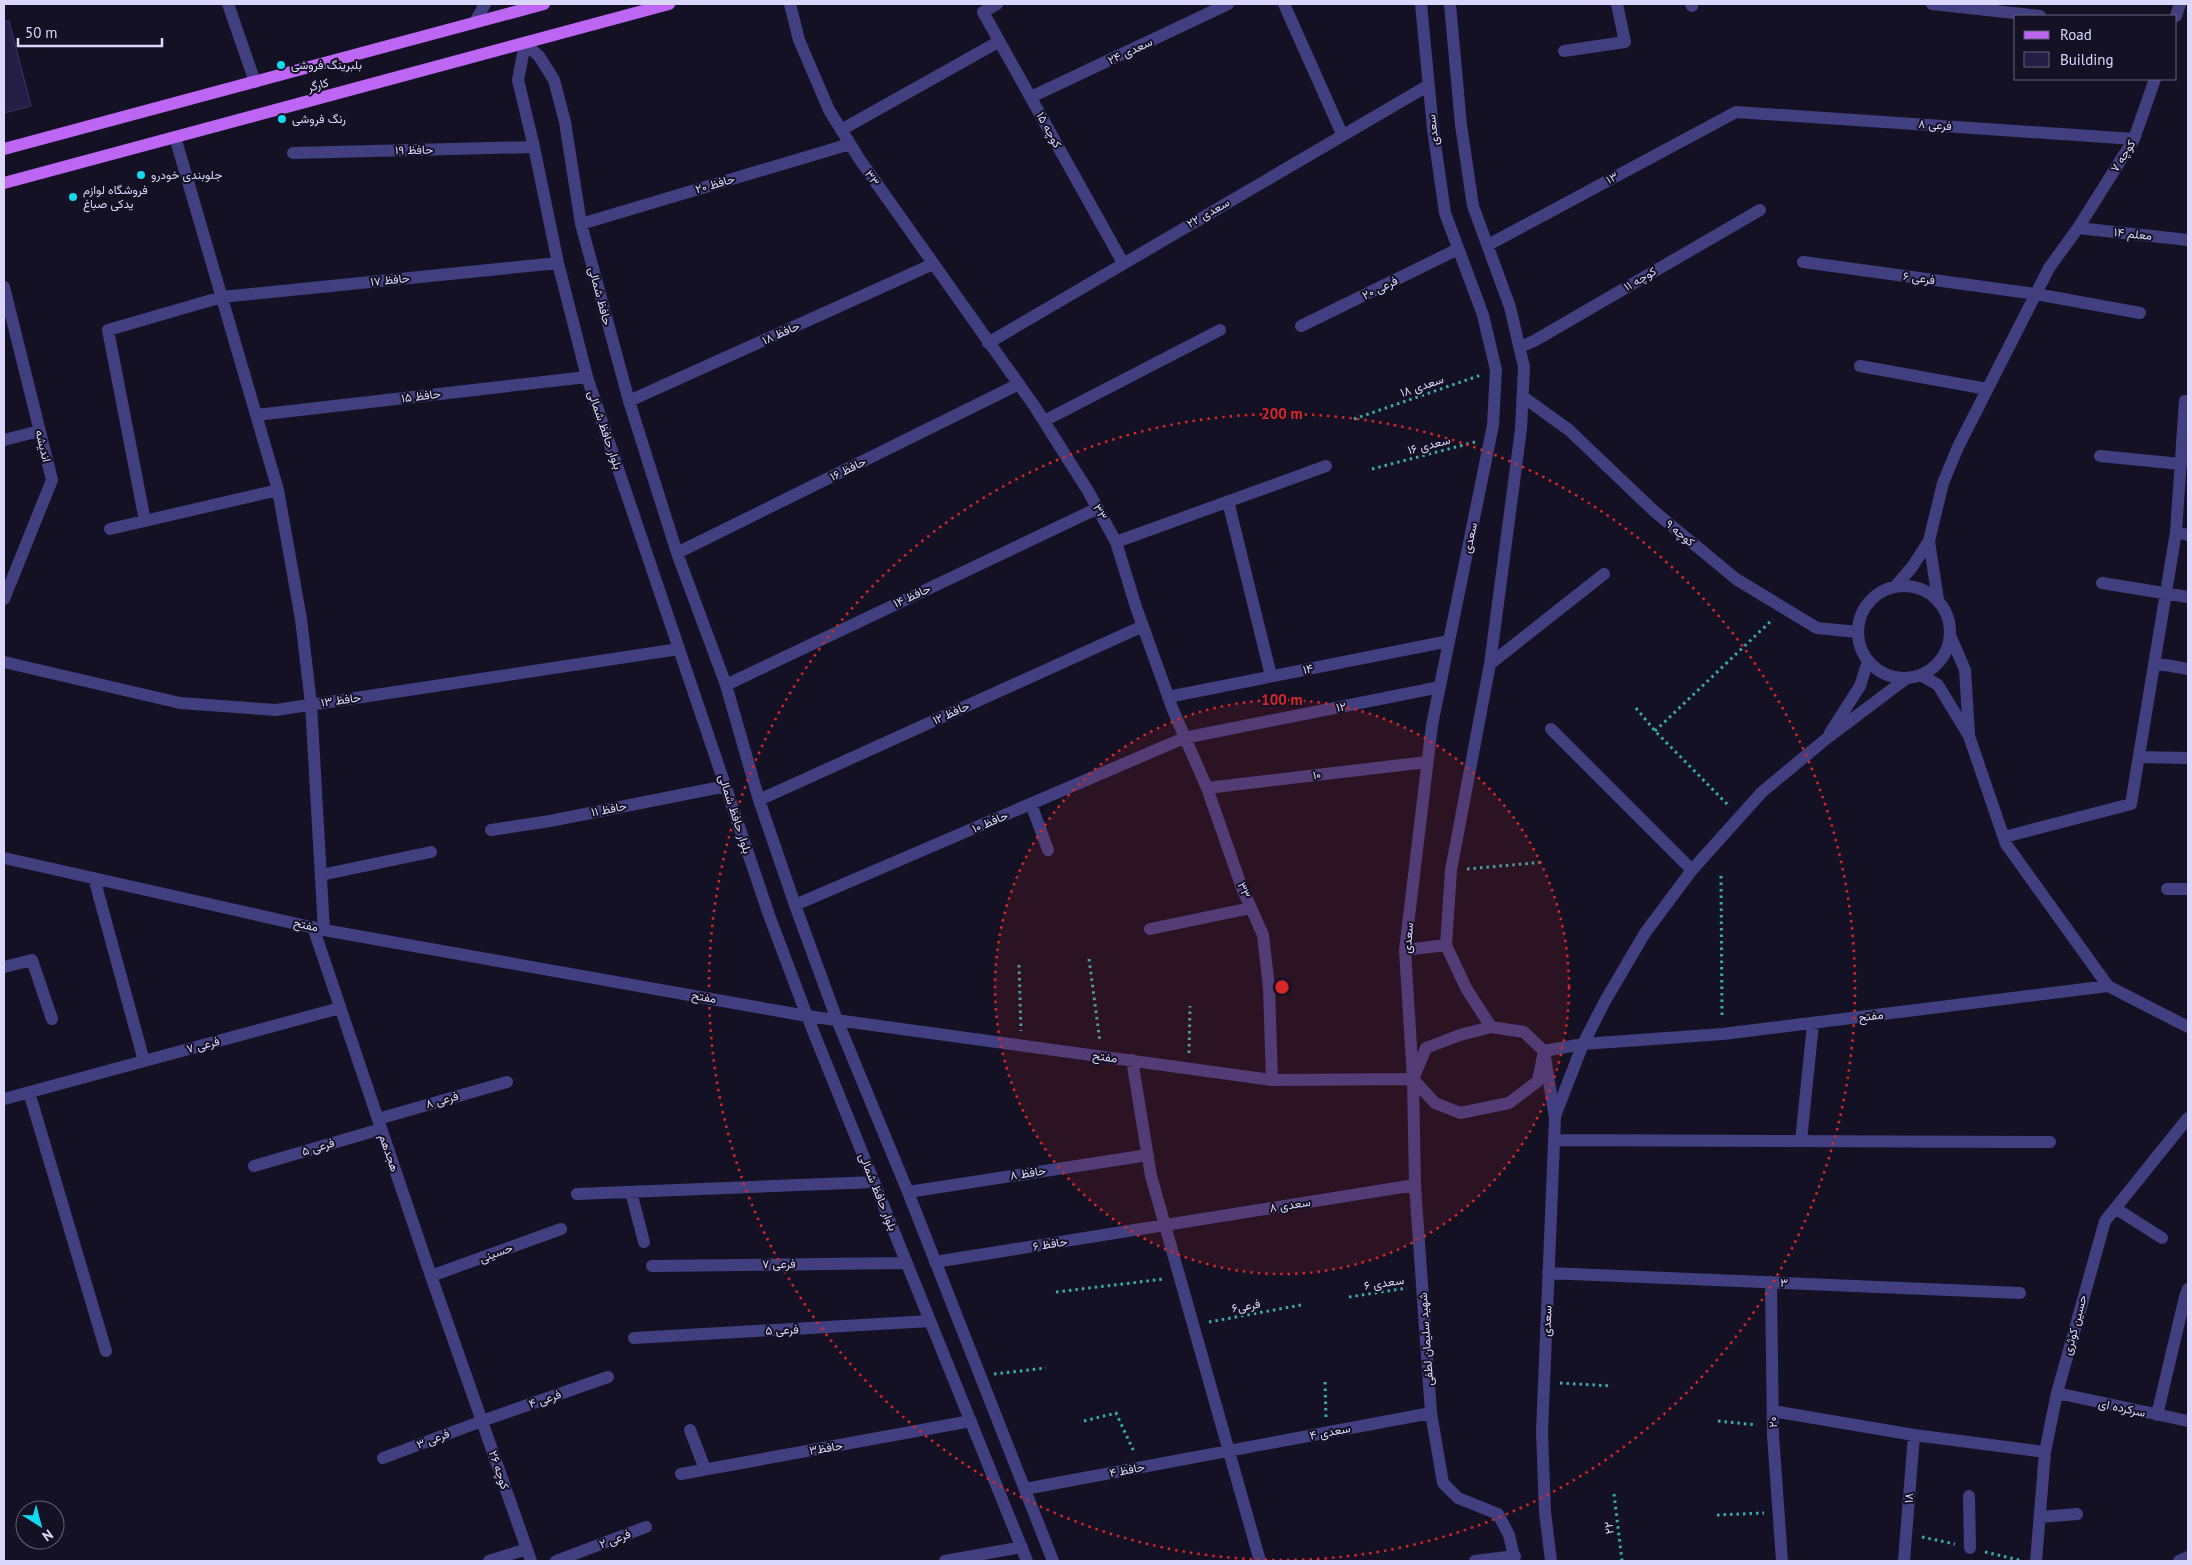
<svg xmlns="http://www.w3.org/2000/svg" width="2192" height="1565" viewBox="0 0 2192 1565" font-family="'PT Sans',Vazirmatn,sans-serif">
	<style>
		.building { fill: #251e44; stroke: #3d326e }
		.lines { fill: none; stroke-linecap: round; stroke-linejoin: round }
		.path { stroke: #38aea6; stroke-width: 3; stroke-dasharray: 2.5 4; stroke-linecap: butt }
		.minor { stroke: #413f80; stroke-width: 12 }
		.major { stroke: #bd66f4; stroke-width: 12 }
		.ring { fill: none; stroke: #d62828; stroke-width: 2.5; stroke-dasharray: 2.5 5 }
		.poi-dot { fill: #12d9ed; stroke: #141124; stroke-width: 2 }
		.labels { text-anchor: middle; stroke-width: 4; stroke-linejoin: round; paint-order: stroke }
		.street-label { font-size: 12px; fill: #dbd7fc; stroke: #141124 }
		.poi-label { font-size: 12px; fill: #dbd7fc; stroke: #141124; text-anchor: start }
		.centre { fill: #d62828; stroke: #141124; stroke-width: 2.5 }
		.ring-label { font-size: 15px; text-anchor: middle; font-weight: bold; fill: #d62828; stroke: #141124; stroke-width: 4; stroke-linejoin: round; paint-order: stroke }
	</style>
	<rect width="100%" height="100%" fill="#141124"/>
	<path class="building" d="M4 21H9L31 106 4 113Z"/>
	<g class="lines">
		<path class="path" d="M1354 419 1481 375
			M1372 469 1475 442
			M1636 708 1655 731 1730 807
			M1655 731 1773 619
			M1467 869 1544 862
			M1721 876 1722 1018
			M1089 959 1100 1042
			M1019 965 1021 1031
			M1189 1053 1190 1006
			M1056 1292 1164 1279
			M1349 1297 1407 1288
			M1209 1322 1301 1305
			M994 1374 1046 1368
			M1325 1382 1326 1418
			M1560 1383 1612 1386
			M1084 1421 1116 1413 1135 1454
			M1718 1421 1757 1425
			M1614 1494 1622 1561
			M1717 1515 1764 1513
			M1922 1537 1955 1544
			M1985 1552 2023 1561"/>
		<path class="minor" d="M228 4 255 82
			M790 4 799 40 829 110 860 160 1035 407 1088 491 1116 542 1136 607 1173 710 1207 788 1242 888 1263 935 1269 988 1272 1080
			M997 4 983 12 1123 263
			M1284 4 1342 134
			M1421 4 1433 129 1445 213 1483 315 1496 370 1493 425 1432 725 1405 950 1413 1079 1415 1185 1431 1413 1443 1483 1458 1498 1498 1514 1509 1535 1515 1561
			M1450 4 1461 125 1473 206 1510 307 1524 367 1521 429 1490 664 1451 870 1446 945 1466 988 1491 1027
			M1691 4 1692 6
			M1932 4 2040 16
			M2176 16 2180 4
			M475 22 485 4
			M1564 51 1625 42 1617 4
			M1031 97 1228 4
			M841 130 998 42
			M175 137 278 490 301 619 311 704 324 930
			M293 153 534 147
			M581 224 850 144
			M2078 228 2188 240
			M1488 245 1736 112 2134 139
			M1803 262 2036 294 2140 313
			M4 287 52 480 4 599
			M1301 326 1458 249
			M988 343 1429 85
			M1520 347 1534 341 1760 210
			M1860 366 1987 389
			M1523 397 1569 430 1655 512 1736 579 1817 628 1858 632
			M629 401 933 264
			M256 415 587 377
			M1044 421 1220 330
			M4 440 39 431
			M2100 456 2181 464
			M1228 501 1271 676
			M145 521 108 330 222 297 558 263
			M110 529 278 490
			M2176 532 2188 535
			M1929 541 1938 600
			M1116 542 1326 466
			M677 553 1019 384
			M2102 583 2188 597
			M1858 632a46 46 0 1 1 92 0a46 46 0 1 1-92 0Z
			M1895 587 1912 567 1929 541 1943 483 1958 447 2049 268 2078 228 2134 139 2155 79
			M1950 635 1965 670 1969 734
			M4 662 180 703 276 710 679 649
			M2154 663 2188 669
			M1490 664 1604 574
			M1921 675 1938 685 1969 736 2006 844 2108 986
			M726 685 1098 508
			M1168 697 1449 641
			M1551 729 1692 870
			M1830 733 1860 686 1868 661
			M2139 757 2188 758
			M1207 788 1427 762
			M759 800 1143 626
			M1031 804 1048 850
			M491 830 550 821 726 786
			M2004 837 2131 804 2176 532 2185 401H2188
			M4 858 324 930 807 1016 1272 1080 1413 1079
			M321 875 431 852
			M94 878 144 1061
			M2167 889H2188
			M795 905 1184 738 1440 687
			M313 927 431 1276 531 1561
			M1150 929 1251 908
			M1405 950 1446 945
			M4 967 32 960 52 1019
			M1491 1027 1524 1032 1544 1051 1538 1081 1509 1103 1460 1113 1435 1103 1413 1079 1426 1048 1460 1035Z
			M1132 1060 1151 1176 1260 1561
			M29 1092 106 1351
			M4 1099 340 1008
			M1555 1116 1583 1044 1605 1001 1645 933 1692 870 1762 792 1826 739 1907 678
			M378 1119 507 1082
			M1554 1140 2050 1142
			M1801 1141 1813 1024
			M254 1166 381 1129
			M631 1192 644 1242
			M908 1192 1148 1155
			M577 1194 874 1182
			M2115 1208 2162 1238
			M935 1262 1415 1185
			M652 1266 906 1263
			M1548 1273 2020 1293
			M431 1276 561 1229
			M1771 1282 1773 1435 1782 1561
			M634 1338 930 1321
			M2057 1393 2188 1421
			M1773 1411 1914 1435 2045 1452
			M2157 1415 2185 1297 2188 1289
			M690 1430 705 1469
			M383 1458 482 1421 608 1377
			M681 1474 971 1421
			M1025 1489 1431 1413
			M1969 1496 1970 1548
			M2040 1517 2077 1514
			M489 1561 527 1549
			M556 1561 646 1527
			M945 1561 1022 1547
			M1027 1561 807 1016 769 915 587 377 558 263 534 147 518 80 525 44 539 56 554 80 565 122 581 224 629 401 677 553 726 685 759 800 795 905 837 1020 908 1192 1053 1561
			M1475 1561 1515 1556
			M1551 1561 1545 1512 1542 1432 1555 1118 1544 1051 1583 1044 1723 1034 2108 986 2188 1027
			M1904 1561 1914 1435
			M2036 1561 2045 1452 2057 1393 2105 1221 2188 1118
			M2179 1561 2188 1557"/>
		<path class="major" d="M4 149 544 4
			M4 183 669 4"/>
	</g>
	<circle cx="1282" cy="987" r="287" fill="#d62828" fill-opacity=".12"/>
	<g class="ring">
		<circle cx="1282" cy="987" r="287"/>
		<circle cx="1282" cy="987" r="573"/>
	</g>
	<g class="poi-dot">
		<circle cx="281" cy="65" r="5"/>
		<circle cx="282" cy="119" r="5"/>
		<circle cx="141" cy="175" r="5"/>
		<circle cx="73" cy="197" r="5"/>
	</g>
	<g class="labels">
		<g class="street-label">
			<text transform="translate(1130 51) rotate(-25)" y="4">سعدی ۲۴</text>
			<text transform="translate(318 85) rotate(-15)" y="4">کارگر</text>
			<text transform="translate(1935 125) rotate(4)" y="4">فرعی ۸</text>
			<text transform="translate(1049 130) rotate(61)" y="4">کوچه ۱۵</text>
			<text transform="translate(1433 130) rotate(-97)" y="4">سعدی</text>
			<text transform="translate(414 150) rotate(-1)" y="4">حافظ ۱۹</text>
			<text transform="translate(2123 156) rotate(-58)" y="4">کوچه ۷</text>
			<text transform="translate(872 178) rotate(55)" y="4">۳۳</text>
			<text transform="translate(1612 178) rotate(-28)" y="4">۱۳</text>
			<text transform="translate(715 184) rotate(-16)" y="4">حافظ ۲۰</text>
			<text transform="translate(1208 213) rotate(-30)" y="4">سعدی ۲۲</text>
			<text transform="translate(2133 234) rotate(6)" y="4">معلم ۱۴</text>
			<text transform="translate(1919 278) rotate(8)" y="4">فرعی ۶</text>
			<text transform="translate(1640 279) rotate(-30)" y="4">کوچه ۱۱</text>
			<text transform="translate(390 280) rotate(-6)" y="4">حافظ ۱۷</text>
			<text transform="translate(1380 288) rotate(-26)" y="4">فرعی ۲۰</text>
			<text transform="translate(600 296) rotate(75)" y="4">حافظ شمالی</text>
			<text transform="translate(781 333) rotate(-24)" y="4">حافظ ۱۸</text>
			<text transform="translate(1422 386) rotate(-19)" y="4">سعدی ۱۸</text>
			<text transform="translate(421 396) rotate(-7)" y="4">حافظ ۱۵</text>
			<text transform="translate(605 430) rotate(71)" y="4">بلوار حافظ شمالی</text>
			<text transform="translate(1429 445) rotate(-15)" y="4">سعدی ۱۶</text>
			<text transform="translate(43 446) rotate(76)" y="4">اندیشه</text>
			<text transform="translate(848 469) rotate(-26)" y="4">حافظ ۱۶</text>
			<text transform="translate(1100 512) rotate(61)" y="4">۳۳</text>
			<text transform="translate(1680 533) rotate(40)" y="4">کوچه ۹</text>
			<text transform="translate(1470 538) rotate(-78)" y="4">سعدی</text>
			<text transform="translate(912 596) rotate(-25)" y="4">حافظ ۱۴</text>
			<text transform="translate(1308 669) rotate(-11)" y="4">۱۴</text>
			<text transform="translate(341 700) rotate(-8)" y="4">حافظ ۱۳</text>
			<text transform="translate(1341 707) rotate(-11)" y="4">۱۲</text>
			<text transform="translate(951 713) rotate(-24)" y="4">حافظ ۱۲</text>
			<text transform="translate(1317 775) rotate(-6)" y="4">۱۰</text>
			<text transform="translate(609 809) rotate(-11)" y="4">حافظ ۱۱</text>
			<text transform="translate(735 814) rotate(72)" y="4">بلوار حافظ شمالی</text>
			<text transform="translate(990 822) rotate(-23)" y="4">حافظ ۱۰</text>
			<text transform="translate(1244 890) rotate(68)" y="4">۳۳</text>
			<text transform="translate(306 925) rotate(13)" y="4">مفتح</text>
			<text transform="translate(1408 938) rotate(-86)" y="4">سعدی</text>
			<text transform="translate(704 997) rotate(10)" y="4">مفتح</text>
			<text transform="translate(1871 1016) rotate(-7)" y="4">مفتح</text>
			<text transform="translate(203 1045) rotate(-15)" y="4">فرعی ۷</text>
			<text transform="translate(1105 1057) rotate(8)" y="4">مفتح</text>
			<text transform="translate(442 1100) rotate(-16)" y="4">فرعی ۸</text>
			<text transform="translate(318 1147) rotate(-17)" y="4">فرعی ۵</text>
			<text transform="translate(389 1153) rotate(71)" y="4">هجدهم</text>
			<text transform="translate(1028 1173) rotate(-9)" y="4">حافظ ۸</text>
			<text transform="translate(878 1192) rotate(68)" y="4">بلوار حافظ شمالی</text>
			<text transform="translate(1290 1205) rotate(-9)" y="4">سعدی ۸</text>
			<text transform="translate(1050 1244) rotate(-9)" y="4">حافظ ۶</text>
			<text transform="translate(496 1253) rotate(-20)" y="4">حسینی</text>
			<text transform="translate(779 1264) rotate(-1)" y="4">فرعی ۷</text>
			<text transform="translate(1384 1283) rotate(-9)" y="4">سعدی ۶</text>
			<text transform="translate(1784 1283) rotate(2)" y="4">۳</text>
			<text transform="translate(1246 1306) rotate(-10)" y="4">فرعی۶</text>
			<text transform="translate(1547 1321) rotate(-88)" y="4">سعدی</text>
			<text transform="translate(2075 1325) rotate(-75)" y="4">حسین کوثری</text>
			<text transform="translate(782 1330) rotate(-3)" y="4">فرعی ۵</text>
			<text transform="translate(1426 1339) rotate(-94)" y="4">شهید سلیمان لطفی</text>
			<text transform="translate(545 1399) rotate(-19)" y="4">فرعی ۴</text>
			<text transform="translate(2122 1408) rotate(12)" y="4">سرکرده ای</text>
			<text transform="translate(1773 1422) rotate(-90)" y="4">۲۰</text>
			<text transform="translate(1330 1432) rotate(-11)" y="4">سعدی ۴</text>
			<text transform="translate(433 1439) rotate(-21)" y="4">فرعی ۳</text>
			<text transform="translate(826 1448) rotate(-10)" y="4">حافظ۳</text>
			<text transform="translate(499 1470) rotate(71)" y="4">کوچه ۲۶</text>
			<text transform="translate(1127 1470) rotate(-11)" y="4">حافظ ۴</text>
			<text transform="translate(1909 1498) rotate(-86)" y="4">۱۸</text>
			<text transform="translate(1609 1528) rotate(-96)" y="4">۲۲</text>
			<text transform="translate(615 1539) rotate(-21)" y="4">فرعی ۲</text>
		</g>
		<g class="poi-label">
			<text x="291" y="69">بلبرینگ فروشی</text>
			<text x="292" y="123">رنگ فروشی</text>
			<text x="151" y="179">جلوبندی خودرو</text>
			<text x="83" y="194">فروشگاه لوازم<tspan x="83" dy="14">یدکی صباغ</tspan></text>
		</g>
	</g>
	<circle cx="1282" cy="987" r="8" class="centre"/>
	<g class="ring-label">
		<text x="1282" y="419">200 m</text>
		<text x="1282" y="705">100 m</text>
	</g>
	<rect width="2192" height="1565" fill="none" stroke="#dbd7fc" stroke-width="10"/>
	<rect x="2014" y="15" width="162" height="65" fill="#141124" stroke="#64607a"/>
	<rect x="2024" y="31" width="25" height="8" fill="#bd66f4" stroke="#64607a"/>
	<text x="2060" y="40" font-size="15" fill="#dbd7fc">Road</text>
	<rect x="2024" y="52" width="25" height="15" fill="#251e44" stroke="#64607a"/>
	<text x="2060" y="65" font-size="15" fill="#dbd7fc">Building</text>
	<g transform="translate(40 1525) rotate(144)"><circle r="24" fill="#141124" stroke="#64607a"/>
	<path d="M0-4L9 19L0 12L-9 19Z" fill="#12d9ed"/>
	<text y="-8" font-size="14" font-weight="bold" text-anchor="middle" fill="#dbd7fc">N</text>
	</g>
	<path d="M18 38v8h144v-8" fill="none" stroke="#dbd7fc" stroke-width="2.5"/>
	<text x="25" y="38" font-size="15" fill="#dbd7fc" stroke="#141124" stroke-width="4" paint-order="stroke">50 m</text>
</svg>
